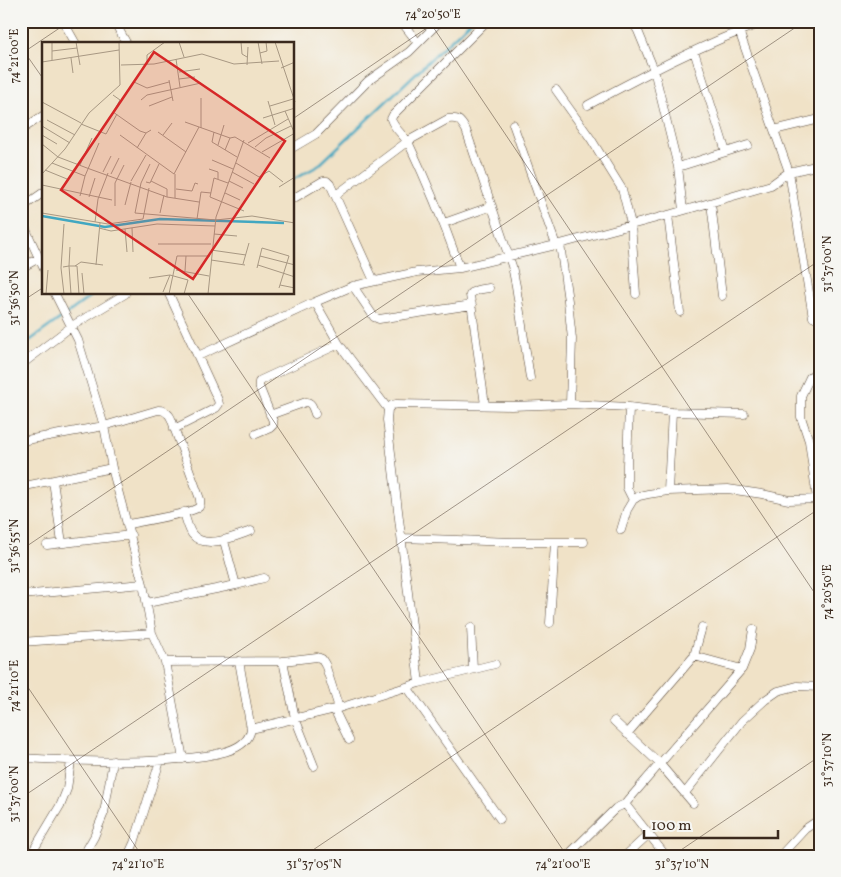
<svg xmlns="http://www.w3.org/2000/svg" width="841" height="877" viewBox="0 0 841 877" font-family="Vollkorn,serif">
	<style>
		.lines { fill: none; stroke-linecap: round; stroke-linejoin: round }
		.stream { stroke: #41a7c1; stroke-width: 2.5 }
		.street-casing { stroke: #564637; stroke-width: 9 }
		.street { stroke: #fff; stroke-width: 8 }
		.ticks { fill: none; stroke: #3b2a1e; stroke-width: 1; stroke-opacity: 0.45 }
		.inset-river { fill: none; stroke: #41a7c1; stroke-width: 2.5 }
		.inset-road { fill: none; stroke: #a89883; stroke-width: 1 }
		.view { fill: #d62828; fill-opacity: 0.15; stroke: #d62828; stroke-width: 2.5 }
		.inset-edge { fill: none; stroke: #3b2a1e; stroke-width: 2.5 }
		.neatline { fill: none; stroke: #3b2a1e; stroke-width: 2 }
		.ticks-label { font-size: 12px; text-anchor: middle; fill: #3b2a1e }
	</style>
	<rect width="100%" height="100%" fill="#f6f6f2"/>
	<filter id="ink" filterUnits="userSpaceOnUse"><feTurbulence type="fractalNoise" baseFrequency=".02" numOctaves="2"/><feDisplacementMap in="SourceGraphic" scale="10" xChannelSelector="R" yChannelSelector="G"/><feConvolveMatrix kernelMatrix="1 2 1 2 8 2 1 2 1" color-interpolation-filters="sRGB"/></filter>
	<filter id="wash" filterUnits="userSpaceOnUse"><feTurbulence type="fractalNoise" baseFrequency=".0096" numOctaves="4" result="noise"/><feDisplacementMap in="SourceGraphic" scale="20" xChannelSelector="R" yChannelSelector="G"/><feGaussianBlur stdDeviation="1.12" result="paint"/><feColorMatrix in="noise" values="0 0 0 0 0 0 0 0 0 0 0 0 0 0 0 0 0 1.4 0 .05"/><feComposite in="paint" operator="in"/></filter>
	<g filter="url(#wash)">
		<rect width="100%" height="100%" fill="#f0e2c7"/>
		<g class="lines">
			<path class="stream" d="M294 179 318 166 471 21
				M21 347 94 294"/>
		</g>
	</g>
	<g filter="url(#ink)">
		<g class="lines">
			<defs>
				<path id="street" d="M63 21 76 44
					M114 21 127 44
					M401 21 418 43
					M632 21 638 31 654 70 678 167 683 210
					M21 22 22 21
					M739 31 774 130
					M694 51 726 152
					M556 90 591 139 622 189 631 224 636 294
					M588 105C646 74 704 43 767 21
					M513 124 556 245
					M21 130 44 115
					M294 147 316 134 368 81 409 52 440 21
					M678 167 748 145
					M336 195 408 141 448 119C459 118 460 120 466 130L512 266 516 286 530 378
					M294 198 323 181H327L330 184 374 281
					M711 203 722 296
					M21 208 44 192
					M668 215 680 312
					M21 219 44 269
					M444 223 492 206
					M560 244 568 301 572 339 570 404
					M21 268 39 258
					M460 268C445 226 428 184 409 144 404 135 394 129 391 119L393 115 487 21
					M353 286 374 317 379 319 472 305
					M55 294 78 340 104 426 112 468 143 584 152 633 165 662 183 759
					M169 294 218 400 219 404 216 408 174 429
					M315 302 339 344 388 409
					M813 317 789 172 774 130 820 119
					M198 356 315 302 353 286 417 272 460 268 560 244 668 215 771 185 789 172 820 165
					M21 365 72 326 125 294
					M485 405 470 295C474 289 483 289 489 288
					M629 407 627 465V488L633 500
					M270 415 306 402C312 402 313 409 315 414
					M256 434 270 428 273 425V421L259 386V382L261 380 339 344
					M21 441 104 426 158 410C163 410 165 411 169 415 173 420 173 426 176 433 184 455 192 477 200 499 200 503 201 504 199 507 193 513 139 522 128 524
					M53 481 62 543
					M25 486 112 468
					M668 491 672 412
					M817 499 809 441 801 417V396L810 377 820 369
					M184 512C186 520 188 528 192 534 205 551 235 536 251 531
					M621 530 627 510 633 500 639 496 648 494 668 491 728 489 762 494 789 500 820 499
					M402 538 512 542H584
					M224 541 236 585
					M47 545 131 535
					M21 595 143 584
					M147 603 236 585 264 578
					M550 623 555 542
					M471 627 473 669
					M21 642 152 633
					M694 656 742 669
					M283 661 295 718 314 766
					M165 662 283 661 317 657 322 659 325 664 339 708
					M419 683 387 420 388 409 392 405 396 404 511 406 570 404 629 407 672 412 744 414
					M407 687 500 819
					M334 709 349 740
					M614 721 659 763 693 803
					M251 729 339 708 419 683 495 664
					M627 734 694 656 702 627
					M21 758C82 761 144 765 205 756 217 754 235 751 244 742 248 739 250 734 251 729L239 661
					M685 793 742 721 765 700 778 691 797 686 820 687
					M625 804 666 856
					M30 856 61 804 67 789 71 761
					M83 856 94 837 104 813 113 761
					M128 856 134 843 160 761
					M567 856 616 808 625 804 742 669 750 649 753 629
					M625 856 649 834
					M780 856 805 829 820 819"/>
			</defs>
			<use href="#street" class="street-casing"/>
			<use href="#street" class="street"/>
		</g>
	</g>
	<path class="ticks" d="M429 21 820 601M21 47 44 80M21 54 70 21M294 118 437 21M188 294 567 856M21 302 44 287M21 550 805 21M21 677 142 856M21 798 820 260M304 856 820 508M672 856 820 756"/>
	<g transform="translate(42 42)">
		<rect width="252" height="252" fill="#f0e2c7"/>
		<path class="inset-river" d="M0 174 63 185 118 177 242 181"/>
		<path class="inset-road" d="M10 0V18M34 0 38 23M137 0 142 15M199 0 200 12 205 15M216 0 220 22M233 0 253 60M10 9 35 6M218 11 225 9 224 0M29 16 31 31M134 17 138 45M0 20 77 8M105 22V13L123 0M79 23 112 22 160 12 192 22 237 19M205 23 206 5M239 26 253 20M137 30 158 27M137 37 153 35M127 38 131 59M92 40 105 46 127 40M159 56V86M99 58 105 53 159 41M226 59 233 83M0 60 39 81M107 64 130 55M228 64 251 57M243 69 252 90M71 70 98 89 104 91 109 88M69 74 78 58 71 53M221 76 253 66M5 78 33 93M143 80 188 96M39 82 64 92 75 72M0 84 28 101M116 90 144 110M172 90 170 100 195 115M0 93 15 102M78 93 132 132 157 85M121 93 130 81M206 101 246 77M0 102 16 115 45 126 125 155 157 160M176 103 182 83M213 105 224 96 249 84M95 106 104 91M183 108 188 96 193 95 228 116M220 110 253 91M170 118 191 127M10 121 43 134 57 101M194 121 217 135 227 129 241 140M108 122 99 141 93 171 174 178 210 174 253 181M38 123 50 96M167 127 176 130V137M3 128 25 137M61 130 69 114M190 130 212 142M0 132 23 107 47 71 78 43 77 0M69 132 77 116M89 139 104 113M109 139 125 147V155M187 139 201 146M104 140 108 141 117 122M186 141 172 136 168 155 202 169M0 143 70 158M237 145 253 135M134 147 150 149 153 141 156 142M183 151 198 158M38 154 43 134M47 155 53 136M133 156V132M83 163 89 140M73 164V141L82 123M0 171 66 182 101 177 107 146M118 171 122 153M155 177 159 150 169 151M53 180 56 157 66 131M22 182 19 226 22 252M57 186 69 189 115 182 173 184M90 186 91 210M83 187 85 210M172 192 195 194M116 202H169M28 205 27 224H35L37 252M169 208 204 213M218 214 253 223M169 218 203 223M201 222 207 201M54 223 58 181M216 223 253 235M33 224 39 220 61 223M21 225 27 224 29 252M215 226 220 206 247 214 237 246M134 228 167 234M143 229 144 214M40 231 42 252M107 236 128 233 146 238 142 252M238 243 253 246M121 250 128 233M4 252 6 228M127 252 135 214H168M166 252 174 175 202 98"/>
		<path class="view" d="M112 10 243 99 151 237 19 148Z"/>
		<rect width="252" height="252" class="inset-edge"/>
	</g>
	<rect width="841" height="877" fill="none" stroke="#f6f6f2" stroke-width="55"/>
	<path d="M644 830v8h134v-8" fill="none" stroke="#3b2a1e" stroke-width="2.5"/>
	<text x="651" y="830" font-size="15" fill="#3b2a1e" stroke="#f6f6f2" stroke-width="4" paint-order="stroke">100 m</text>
	<rect x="28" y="28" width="786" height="822" class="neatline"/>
	<g class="ticks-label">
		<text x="433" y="18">74°20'50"E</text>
		<text transform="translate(14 56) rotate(-90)" y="4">74°21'00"E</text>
		<text transform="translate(827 264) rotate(-90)" y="4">31°37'00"N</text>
		<text transform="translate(14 298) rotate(-90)" y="4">31°36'50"N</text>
		<text transform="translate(14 546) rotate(-90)" y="4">31°36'55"N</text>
		<text transform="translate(827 592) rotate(-90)" y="4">74°20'50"E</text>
		<text transform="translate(14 686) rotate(-90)" y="4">74°21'10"E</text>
		<text transform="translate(827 760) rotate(-90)" y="4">31°37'10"N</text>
		<text transform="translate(14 794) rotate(-90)" y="4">31°37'00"N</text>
		<text x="138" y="868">74°21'10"E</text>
		<text x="314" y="868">31°37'05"N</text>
		<text x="563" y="868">74°21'00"E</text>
		<text x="682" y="868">31°37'10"N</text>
	</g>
</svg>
